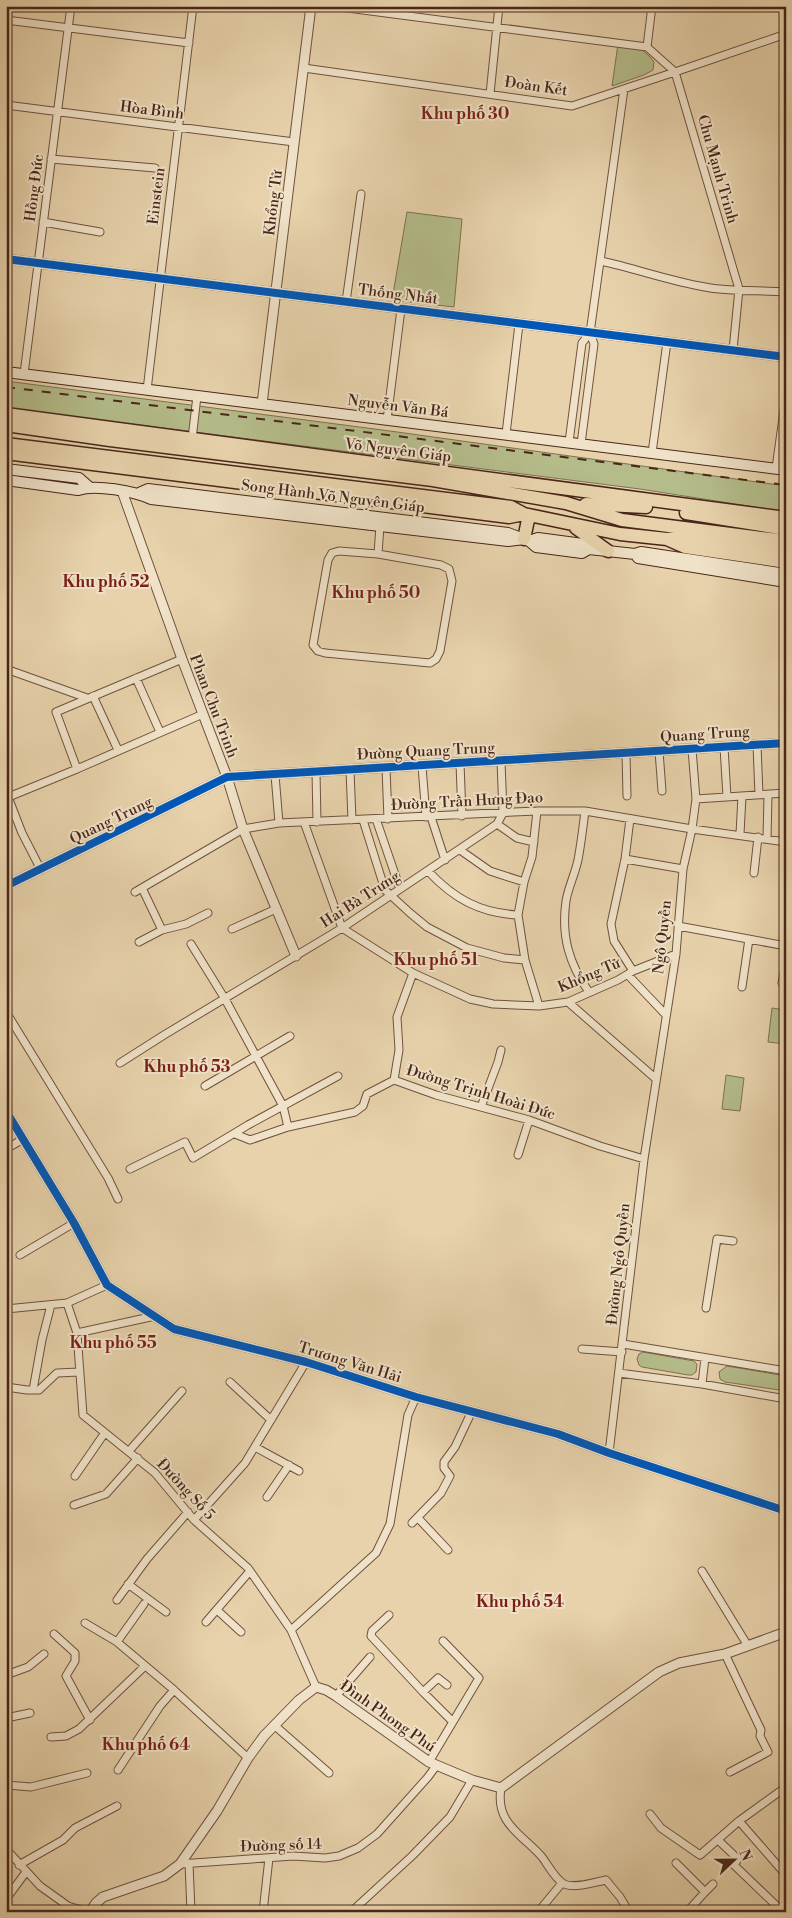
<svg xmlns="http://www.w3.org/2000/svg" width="792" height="1918" viewBox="0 0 792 1918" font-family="'Libre Bodoni',serif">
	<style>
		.green { fill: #b4bc8a; stroke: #7e7152 }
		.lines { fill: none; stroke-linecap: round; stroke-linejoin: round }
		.minor-casing { stroke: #70513e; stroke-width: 9 }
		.tertiary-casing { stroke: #70513e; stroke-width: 11 }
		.secondary-casing { stroke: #492619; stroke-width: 12 }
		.trunk-casing { stroke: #492619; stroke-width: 15 }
		.minor { stroke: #efe2c8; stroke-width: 7 }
		.tertiary { stroke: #efe2c8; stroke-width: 9 }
		.secondary { stroke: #efe2c8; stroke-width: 10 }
		.trunk { stroke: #e7d2ab; stroke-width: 12 }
		.rail { stroke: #492619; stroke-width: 2; stroke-dasharray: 9 9; stroke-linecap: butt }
		.cycleway-casing { stroke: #efe2c8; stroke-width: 11 }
		.cycleway { stroke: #0057b8; stroke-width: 8 }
		.labels { text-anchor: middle; stroke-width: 4; stroke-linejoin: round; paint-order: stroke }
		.street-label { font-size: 15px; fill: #492619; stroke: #efe2c8 }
		.neighbourhood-label { font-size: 16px; font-weight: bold; fill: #7a1f14; stroke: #efe2c8 }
	</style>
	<rect width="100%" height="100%" fill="#e7d2ab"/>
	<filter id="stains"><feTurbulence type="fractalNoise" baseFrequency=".004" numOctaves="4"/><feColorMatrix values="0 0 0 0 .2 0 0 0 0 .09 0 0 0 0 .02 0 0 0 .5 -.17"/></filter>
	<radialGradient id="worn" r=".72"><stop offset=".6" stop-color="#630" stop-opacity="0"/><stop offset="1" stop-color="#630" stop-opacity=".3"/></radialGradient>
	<path class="green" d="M618 44C636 47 643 47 654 62L653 70 644 75 612 86Z
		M407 212 462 219 454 307 392 300Z
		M6 381 390 431 786 486V512L640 489 6 408Z
		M772 1008 786 1010V1044L768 1042Z
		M726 1075 744 1078 740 1111 722 1109Z
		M643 1352 694 1361 697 1364 696 1372 692 1375H688L642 1367 639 1365 637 1359 639 1354Z
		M727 1366 786 1376V1391L725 1382 720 1379 719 1372Z"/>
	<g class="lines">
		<defs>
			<path id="minor" d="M332 6 647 47
				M6 20 189 43
				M647 47 675 72 739 289 733 350
				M647 47 652 6
				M304 68 572 106 675 72 786 34
				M490 94 499 6
				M6 105 294 142
				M51 159 155 168
				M43 222 100 232
				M601 261C637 269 670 281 705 287 729 292 761 290 786 292
				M346 302 361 194
				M24 374 71 6
				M147 390 193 6
				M387 420 401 309
				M506 434 519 324
				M192 439 197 396
				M569 442 582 343 590 333
				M581 444 594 344 590 333 624 89
				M652 453 667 342
				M776 468 786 396
				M378 554 441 565 449 569 452 581 440 651 436 659 430 663 325 653 318 651 313 645 328 560 332 553 339 551 378 554 380 526
				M6 669 87 698
				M136 678 160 732
				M93 696 118 750
				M757 745 759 795
				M724 747 727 797
				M659 751 662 791
				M626 753 627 796
				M460 763 462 816
				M422 766 426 817
				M386 768 388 819
				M77 769 56 712 182 659
				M350 770 352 820
				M316 772 317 822
				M275 775 279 823
				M8 797 22 833 41 870
				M6 798 77 769 203 714
				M696 799 786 793
				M537 811 532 857 524 882 518 915 525 960 539 1006
				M585 811C583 827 581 844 578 860 575 874 568 888 566 901 561 936 569 964 589 992
				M431 817 445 860
				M376 819 400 889
				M630 819 625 859 611 924 614 941 633 971
				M363 820 385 890 410 913 427 927 467 948 504 958 525 960
				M304 822 342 928 413 973 470 999 493 1004 539 1006 568 1002 618 980 633 971 676 954
				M497 824 517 838 534 842
				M740 834 742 796
				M767 839 768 795
				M460 850 490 871 524 882
				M625 859 683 869
				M428 871C454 899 480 913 518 915
				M754 873 758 837
				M135 892 243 829 279 823 537 811H585L692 829 786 842
				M678 926 786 946
				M232 929 276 909
				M162 930 186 924 208 913
				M139 942 162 930 142 888
				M191 944 225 999 283 1106 288 1127
				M628 975 666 1015
				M782 983 786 963
				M742 987 749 939
				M568 1002 655 1078
				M6 1012 108 1178 118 1199
				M120 1063 164 1035 342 928 497 824 503 813 501 761
				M394 1080 399 1050 397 1017 413 973
				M205 1086 290 1036
				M481 1107 498 1062 501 1050
				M235 1134 250 1140 288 1127 355 1112 363 1106 367 1094 394 1080 436 1095 529 1120 600 1146 644 1159
				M6 1149 23 1139
				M518 1155 529 1120
				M130 1169 185 1142 193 1158 248 1125 338 1076
				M20 1255 74 1223
				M67 1303 77 1333 83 1415 155 1473 194 1520 248 1568 291 1630 316 1687
				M706 1308 717 1239 733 1241
				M6 1309 67 1303 107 1285
				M77 1333 155 1316
				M623 1344 786 1371
				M582 1349 622 1352
				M619 1373 702 1384 786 1399
				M230 1382 271 1420
				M702 1384 705 1358
				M6 1387 27 1390H39L57 1373 79 1372
				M33 1390 42 1340 51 1305
				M255 1447 299 1471
				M129 1451 182 1391
				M609 1453 644 1159 676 954 683 869 692 829 696 799 692 749
				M75 1476 104 1434
				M267 1497 289 1465
				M74 1505 106 1494 138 1458
				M418 1518 448 1550
				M194 1520 245 1463 306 1362
				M412 1523 441 1493 450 1476 444 1468V1462L455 1447 472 1411
				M702 1571 748 1646
				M128 1584 166 1612
				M117 1600 147 1559 188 1512
				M144 1604 117 1642 174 1690 248 1758
				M217 1610 241 1632
				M389 1615 372 1631 371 1636 423 1692 452 1721
				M206 1622 250 1571
				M85 1623 117 1642
				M291 1630 376 1553 390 1524 408 1415 416 1397
				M54 1634 75 1653V1661L66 1676 90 1720
				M725 1654 761 1730 760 1736 768 1752 730 1772
				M6 1675 28 1667 44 1654
				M423 1692 438 1678 447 1685
				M336 1696 370 1657
				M6 1718 30 1713
				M274 1725 329 1773
				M51 1737 66 1736 79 1729 145 1666
				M429 1762 479 1678 443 1641
				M118 1770 160 1706 174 1690
				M6 1785 31 1787 87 1773
				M501 1788C495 1824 522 1834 542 1857 548 1865 555 1879 564 1884 575 1889 595 1882 606 1880L620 1897 629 1912
				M650 1814 661 1828 700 1855 739 1821 786 1787
				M739 1821 786 1875
				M718 1840 738 1859 734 1865 783 1912
				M6 1849 40 1886 68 1906 88 1912
				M189 1863 191 1912
				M676 1863 705 1892 687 1912
				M180 1864 293 1856 325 1858 339 1856 358 1848 377 1834 428 1777 436 1766
				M19 1865 63 1840 75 1828 117 1806
				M705 1892 713 1884
				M9 1895 26 1872
				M263 1912 269 1858
				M351 1912 412 1856 450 1817 472 1780
				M538 1912 562 1883"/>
			<path id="tertiary" d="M6 259 786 357
				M262 404 311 6
				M122 491 182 659 227 777 243 829 296 956
				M6 886 227 777 786 743
				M6 1111 74 1223 107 1285 174 1329 306 1362 416 1397 558 1434 609 1453 786 1511
				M90 1912 96 1903 103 1897 164 1876 180 1864 217 1811 248 1758 264 1736 299 1700 316 1687 326 1690 336 1696 429 1762 472 1780 501 1788 659 1672 679 1663 725 1654 786 1632"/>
			<path id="secondary" d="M6 372 786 470
				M6 469 79 478 88 486
				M6 480 78 490C95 484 134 491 151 499L508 541 524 539
				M139 493 148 489 508 533 529 541 536 547 582 553 589 549
				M529 541 538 538 583 544 589 549 635 554 641 552 786 574
				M635 554 638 558 786 582"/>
			<path id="trunk" d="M6 414 786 518
				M6 425 110 440 433 480 566 503 622 520 786 541
				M6 444 511 507 524 514 620 534 667 539 686 537 786 550
				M6 453 509 517 524 514
				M586 504 646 507
				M686 513 786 529
				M576 528 608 551
				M524 539 529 515
				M669 540 685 547 786 562"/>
		</defs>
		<use href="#minor" class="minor-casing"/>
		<use href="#tertiary" class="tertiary-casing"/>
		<use href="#secondary" class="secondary-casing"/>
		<use href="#trunk" class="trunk-casing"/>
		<use href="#minor" class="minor"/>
		<use href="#tertiary" class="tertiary"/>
		<use href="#secondary" class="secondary"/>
		<use href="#trunk" class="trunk"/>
		<path class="rail" d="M6 387 786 485"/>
		<defs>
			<path id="cycleway" d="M6 259 786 357
				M6 886 227 777 786 743
				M6 1111 74 1223 107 1285 174 1329 306 1362 416 1397 558 1434 609 1453 786 1511"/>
		</defs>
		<use href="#cycleway" class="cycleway-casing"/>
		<use href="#cycleway" class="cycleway"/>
	</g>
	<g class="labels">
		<g class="street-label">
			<text transform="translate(536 86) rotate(8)" y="5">Đoàn Kết</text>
			<text transform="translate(152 110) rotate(7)" y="5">Hòa Bình</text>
			<text transform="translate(718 169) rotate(74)" y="5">Chu Mạnh Trinh</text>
			<text transform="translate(34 188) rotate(-83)" y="5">Hồng Đức</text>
			<text transform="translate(156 196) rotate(-83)" y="5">Einstein</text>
			<text transform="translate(273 203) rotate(-83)" y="5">Khổng Tử</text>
			<text transform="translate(398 294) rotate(7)" y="5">Thống Nhất</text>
			<text transform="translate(398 406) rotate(7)" y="5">Nguyễn Văn Bá</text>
			<text transform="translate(398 450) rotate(7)" y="5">Võ Nguyên Giáp</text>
			<text transform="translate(333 496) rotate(7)" y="5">Song Hành Võ Nguyên Giáp</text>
			<text transform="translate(214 706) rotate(69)" y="5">Phan Chu Trinh</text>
			<text transform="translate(705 734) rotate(-4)" y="5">Quang Trung</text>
			<text transform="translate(426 751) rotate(-3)" y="5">Đường Quang Trung</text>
			<text transform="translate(467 801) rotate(-3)" y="5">Đường Trần Hưng Đạo</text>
			<text transform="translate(111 820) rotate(-26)" y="5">Quang Trung</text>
			<text transform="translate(360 899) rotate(-33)" y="5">Hai Bà Trưng</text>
			<text transform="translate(662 937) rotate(-84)" y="5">Ngô Quyền</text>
			<text transform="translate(589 975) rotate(-23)" y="5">Khổng Tử</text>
			<text transform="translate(481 1092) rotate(17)" y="5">Đường Trịnh Hoài Đức</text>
			<text transform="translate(618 1264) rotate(-84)" y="5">Đường Ngô Quyền</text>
			<text transform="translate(350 1362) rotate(17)" y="5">Trương Văn Hải</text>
			<text transform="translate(186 1489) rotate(47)" y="5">Đường Số 5</text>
			<text transform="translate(388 1716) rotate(35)" y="5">Đình Phong Phú</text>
			<text transform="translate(281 1845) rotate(-2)" y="5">Đường số 14</text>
		</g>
		<g class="neighbourhood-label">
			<text x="465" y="119">Khu phố 30</text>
			<text x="106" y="587">Khu phố 52</text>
			<text x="376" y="598">Khu phố 50</text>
			<text x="436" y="965">Khu phố 51</text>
			<text x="187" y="1072">Khu phố 53</text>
			<text x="113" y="1348">Khu phố 55</text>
			<text x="520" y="1607">Khu phố 54</text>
			<text x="146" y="1750">Khu phố 64</text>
		</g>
	</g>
	<rect width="792" height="1918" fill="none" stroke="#e7d2ab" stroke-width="25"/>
	<rect x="8" y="8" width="777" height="1903" fill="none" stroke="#492619" stroke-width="2.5"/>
	<rect x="12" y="12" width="767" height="1893" fill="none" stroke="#492619"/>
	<g transform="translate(734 1860) rotate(68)" stroke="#efe2c8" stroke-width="4" paint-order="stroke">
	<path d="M0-4L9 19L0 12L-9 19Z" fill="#492619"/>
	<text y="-8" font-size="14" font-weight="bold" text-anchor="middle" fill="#492619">N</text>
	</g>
	<rect width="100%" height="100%" filter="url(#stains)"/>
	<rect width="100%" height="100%" fill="url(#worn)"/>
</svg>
